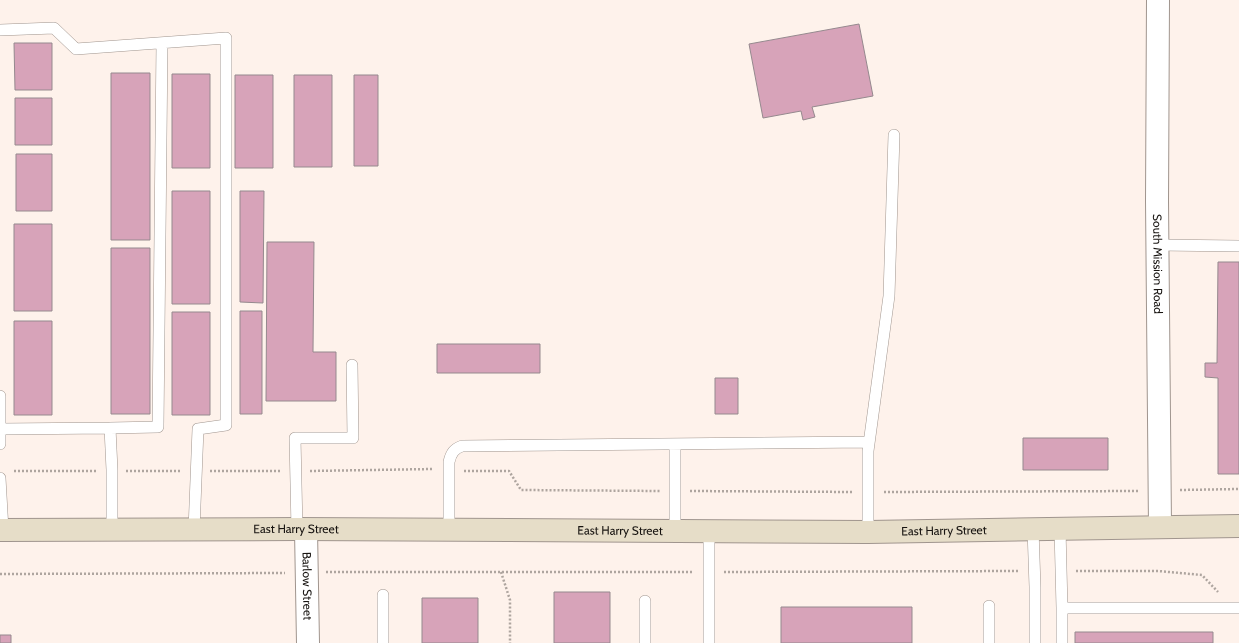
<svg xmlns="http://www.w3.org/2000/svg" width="1239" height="643" viewBox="0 0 1239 643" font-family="Cabin,sans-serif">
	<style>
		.building { fill: #d7a3b9; stroke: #95898e }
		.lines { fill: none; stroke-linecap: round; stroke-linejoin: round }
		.service-casing { stroke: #a0958e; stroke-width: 12 }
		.minor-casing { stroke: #a0958e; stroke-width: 24 }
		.secondary-casing { stroke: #a0958e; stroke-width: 24 }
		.path { stroke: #aea59f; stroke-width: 2.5; stroke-dasharray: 2 2; stroke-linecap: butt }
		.service { stroke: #fff; stroke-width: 11 }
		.minor { stroke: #fff; stroke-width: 22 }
		.secondary { stroke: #e6ddc8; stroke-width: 22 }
		.labels { text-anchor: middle; stroke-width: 3; stroke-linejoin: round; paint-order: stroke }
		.street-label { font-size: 12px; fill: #181411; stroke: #fef2eb }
	</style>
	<rect width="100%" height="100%" fill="#fef2eb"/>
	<path class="building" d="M859 24 873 96 812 107 815 117 803 120 801 111 763 118 749 44Z
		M14 43H52V90H15Z
		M111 73H150V240H111Z
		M172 74H210V168H172Z
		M235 75H273V168H235Z
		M294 75H332V167H294Z
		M354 75H378V166H354Z
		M15 98H52V145H15Z
		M16 154H52V211H16Z
		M172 191H210V304H172Z
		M240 191H264L263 303 240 302Z
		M14 224H52V311H14Z
		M267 242H314L313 352H336V401H266Z
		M111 248H150V414H111Z
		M1218 262H1239V474H1218V378L1205 377V363H1217Z
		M240 311H262V414H240Z
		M172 312H210V415H172Z
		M14 321H52V415H14Z
		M437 344H540V373H437Z
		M715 378H738V414H715Z
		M1023 438H1108V470H1023Z
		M554 592H610V643H554Z
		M422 598H478V643H422Z
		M781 607H912V643H781Z
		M1075 632H1213V643H1075Z
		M0 635H11V643H0Z"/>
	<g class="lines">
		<defs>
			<path id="service" d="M0 30 54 28 76 49 226 38V425L198 429 194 530
				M1158 245 1239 246
				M0 396V429L110 428 112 470V530
				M110 428 158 427 162 43
				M0 444V429
				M0 478 3 530
				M297 529 295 438H353L352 365
				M1033 529 1035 587V643
				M1060 529 1062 608H1239
				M449 530V462C451 453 454 449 462 446L869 442
				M675 531V444
				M709 531V643
				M868 532V451L889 296 894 135
				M645 601V643
				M989 606V643
				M383 643V595
				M1062 643V608"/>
			<g id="minor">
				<path id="s1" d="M1158 0 1157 201 1160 527"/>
				<path id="s2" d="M306 530 308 643"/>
			</g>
			<g id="secondary">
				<path id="s3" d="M0 530 297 529 868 532 1239 526"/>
			</g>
		</defs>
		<use href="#service" class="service-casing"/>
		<use href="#minor" class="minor-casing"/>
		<use href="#secondary" class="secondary-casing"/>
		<path class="path" d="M14 471H98
			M126 471H182
			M210 471H282
			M310 471 433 469
			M464 471H509L521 490 661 491
			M1180 490 1239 489
			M690 491 853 492
			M884 492 1139 491
			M1076 571H1158L1202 575 1218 592
			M326 572H693
			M501 572 510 600V643
			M724 572 1019 571
			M0 574 285 573"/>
		<use href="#service" class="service"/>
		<use href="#minor" class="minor"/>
		<use href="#secondary" class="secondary"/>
	</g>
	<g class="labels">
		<g class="street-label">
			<text dy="4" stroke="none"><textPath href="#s1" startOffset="264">South Mission Road</textPath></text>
			<text dy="4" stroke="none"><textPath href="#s3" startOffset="296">East Harry Street</textPath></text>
			<text dy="4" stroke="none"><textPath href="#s3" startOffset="620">East Harry Street</textPath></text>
			<text dy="4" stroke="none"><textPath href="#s3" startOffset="944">East Harry Street</textPath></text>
			<text dy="4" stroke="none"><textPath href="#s2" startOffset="56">Barlow Street</textPath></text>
		</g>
	</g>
</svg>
